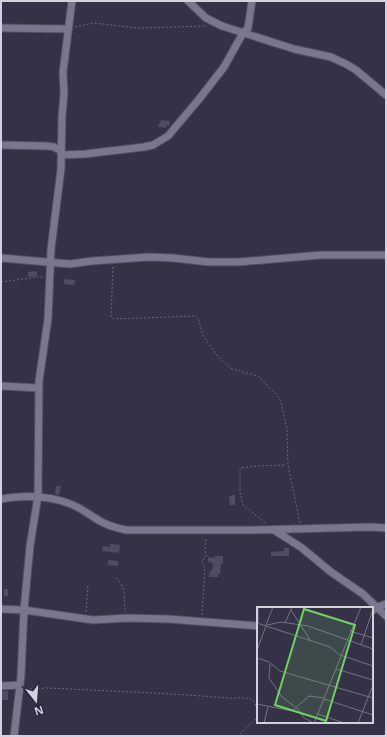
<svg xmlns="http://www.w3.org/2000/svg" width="387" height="737" viewBox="0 0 387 737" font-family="'Open Sans',sans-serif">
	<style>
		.building { fill: #4f4c63 }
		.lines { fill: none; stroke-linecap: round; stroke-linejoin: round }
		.minor-casing { stroke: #504d5f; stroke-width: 9 }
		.path { stroke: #6b697c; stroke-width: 1; stroke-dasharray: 2 2; stroke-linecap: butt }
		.minor { stroke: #79768e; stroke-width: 7 }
		.inset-road { fill: none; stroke: #747284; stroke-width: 1 }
		.view { fill: #6fd360; fill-opacity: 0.15; stroke: #6fd360; stroke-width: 2 }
		.inset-edge { fill: none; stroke: #d2d1de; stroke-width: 2 }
	</style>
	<rect width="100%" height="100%" fill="#353248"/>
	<path class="building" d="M161 120 170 121 169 126 166 125V128L158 127Z
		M37 271V276L28 277V272Z
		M64 279 75 280 74 285 64 284Z
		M56 486H61L59 495 55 494Z
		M235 495V505H230L229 496Z
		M110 544 120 545 119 553 102 551 103 546 110 547Z
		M284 548H289V556H271V552L284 551Z
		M214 556H223V564H221L220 574H218V577H209L210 571H212L213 563 208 562V557L215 558Z
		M108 560 118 561V566L108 565Z
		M4 589H8V596H4Z
		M1 691H8V700H1Z"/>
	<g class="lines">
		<defs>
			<path id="minor" d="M188 1 206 18 222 26 294 49 331 57 346 64 356 70 386 95
				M1 28 68 29
				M1 145 47 146 54 147 61 151
				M61 155 85 154 144 147 153 145 168 136 200 98 224 67 243 33 248 28 252 1
				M1 258 70 264 92 261 149 257 173 258 209 262H239L321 255H386
				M1 386 39 388
				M1 499C25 494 57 496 79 508 86 512 93 517 100 521 108 526 117 528 126 530H254L371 527 386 528
				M274 530 302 548 331 572 363 594 386 616
				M1 609 24 610 93 620 127 618 168 619 258 626
				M372 611 377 607 386 604
				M1 686 20 685
				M14 736 21 676 24 610 30 546 38 496 39 381 48 319 51 249 61 169 62 116 64 94 63 72 72 1"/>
		</defs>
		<use href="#minor" class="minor-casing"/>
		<path class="path" d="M75 27 94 23 137 28 207 26
			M113 267 111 317 114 319 196 316 198 318 203 335 210 346 221 360 232 369 258 376 277 395 281 402 287 429 288 465 300 523
			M1 282 37 277H44
			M266 523 243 505 240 492V469L241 468 258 466 286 465
			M116 578 121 584 124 590 125 612
			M86 612 88 586
			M202 615 205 568 202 562 206 556 205 548 206 537
			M26 689 48 688C108 691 168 693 228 698 235 699 245 696 252 700 257 702 256 712 258 717L238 736
			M384 736 386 729"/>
		<use href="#minor" class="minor"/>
	</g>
	<g transform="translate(257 607)">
		<rect width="116" height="116" fill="#353248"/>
		<path class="inset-road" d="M34 3 53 33M0 16 73 40 83 48 116 59M28 16 35 0M1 17V0M9 18 16 0M10 18 24 15 51 19 116 42M93 24 116 31M104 38 116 2M0 43 9 19M0 51 12 55 23 64 116 91M13 57 12 71 25 90 41 102 47 111 57 116M79 62 116 73M67 92 116 108M0 97 35 104 52 89 67 91M61 107 87 116M7 116 11 100M57 116 104 0M101 116 116 78"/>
		<path class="view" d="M47 2 98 18 69 114 18 98Z"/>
		<rect width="116" height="116" class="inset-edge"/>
	</g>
	<rect width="387" height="737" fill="none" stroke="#d2d1de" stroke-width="4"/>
	<g transform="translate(36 701) rotate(163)" stroke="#2b283d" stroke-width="3" paint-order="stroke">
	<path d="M0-3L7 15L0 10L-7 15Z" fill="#d2d1de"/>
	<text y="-6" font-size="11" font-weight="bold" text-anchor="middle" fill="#d2d1de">N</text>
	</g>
</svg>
